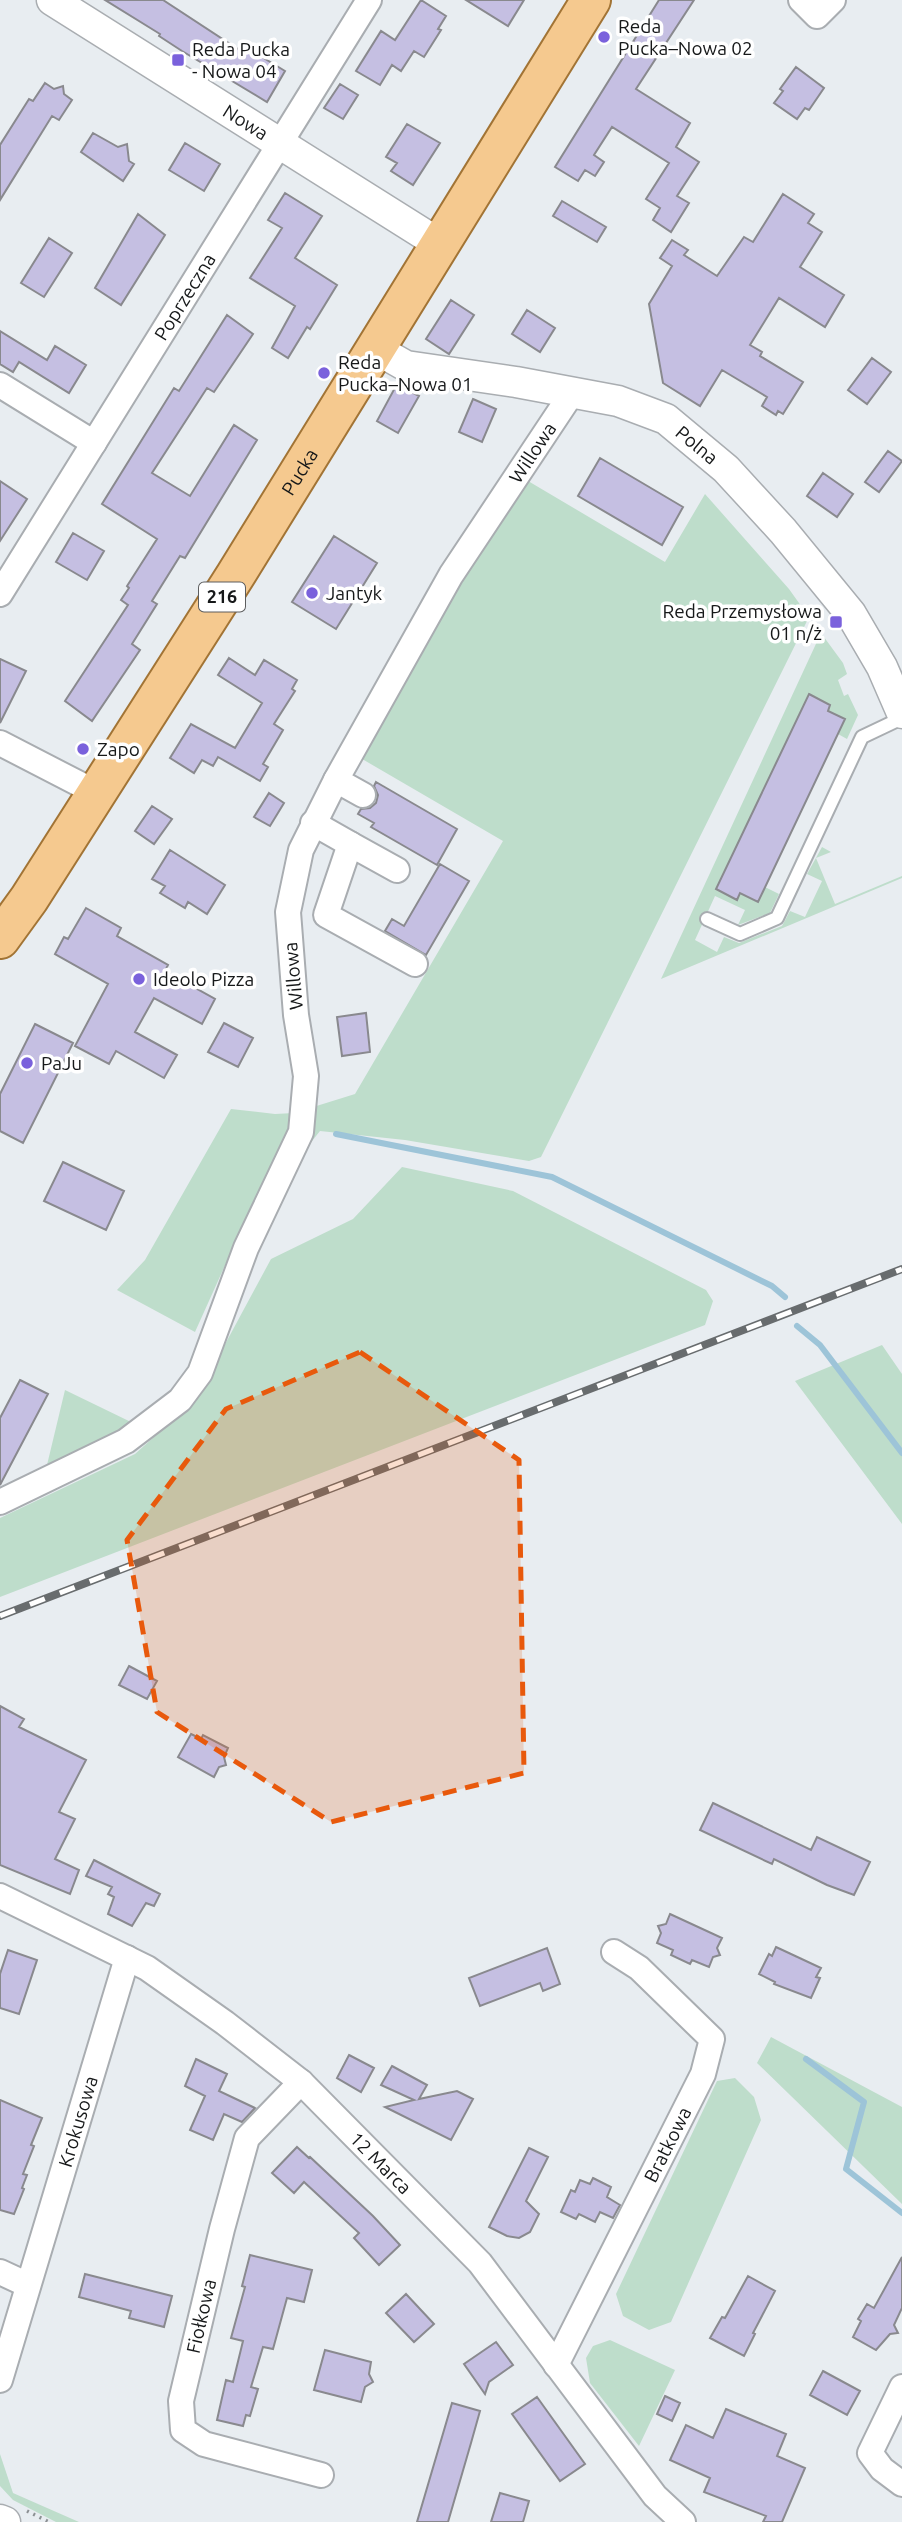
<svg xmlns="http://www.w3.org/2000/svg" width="902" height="2522" viewBox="0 0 902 2522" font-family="Ubuntu,sans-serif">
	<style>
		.green { fill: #beddcb }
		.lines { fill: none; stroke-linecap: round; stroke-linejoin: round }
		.stream { stroke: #9dc4d8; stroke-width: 6 }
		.building { fill: #c5bfe2; stroke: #89898e; stroke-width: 2 }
		.service-casing { stroke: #a9adb1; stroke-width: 16 }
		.minor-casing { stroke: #a9adb1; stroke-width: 28 }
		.tertiary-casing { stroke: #a9adb1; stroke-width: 33 }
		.primary-casing { stroke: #a27435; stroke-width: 42 }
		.path { stroke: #8c9093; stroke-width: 3.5; stroke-dasharray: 2 5; stroke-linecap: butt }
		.service { stroke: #fff; stroke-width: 12 }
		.minor { stroke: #fff; stroke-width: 24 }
		.tertiary { stroke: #fff; stroke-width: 30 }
		.primary { stroke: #f5c98f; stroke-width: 38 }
		.rail-casing { stroke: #686c6e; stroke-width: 8 }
		.rail { stroke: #fff; stroke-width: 5; stroke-dasharray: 16; stroke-linecap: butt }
		.marked { fill: #e8590c; fill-opacity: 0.2; stroke: #e8590c; stroke-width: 5; stroke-dasharray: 14 9; stroke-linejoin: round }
		.poi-dot { fill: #7a61dc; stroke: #fff; stroke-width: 2.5 }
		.labels { text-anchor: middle; stroke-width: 7; stroke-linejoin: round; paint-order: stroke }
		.shield { fill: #fff; stroke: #5c5d5e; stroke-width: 2 }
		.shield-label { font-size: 18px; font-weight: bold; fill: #161819 }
		.poi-label { font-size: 19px; fill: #161819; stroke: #fff; text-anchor: start }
		.street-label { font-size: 19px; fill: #161819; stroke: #fff }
	</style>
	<rect width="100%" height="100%" fill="#e8edf1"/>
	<path class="green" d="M523 478 665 562 705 494 789 589 809 617 541 1157 529 1161 405 1140 320 1131 240 1232 195 1332 117 1290 145 1260 231 1109 275 1114 294 1113 355 1094 503 841 357 756Z
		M821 633 843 663 847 674 838 680 844 696 848 694 858 715 847 739 838 734 845 719 828 711 830 705 810 695 737 900 740 893 757 902 765 887 779 894 770 913 738 925 745 910 715 896 695 940 717 952 724 937 739 943 782 926 790 911 805 917 822 881 807 874 822 847 831 852 816 858 835 904 902 876V878L661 979Z
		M402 1167 513 1191 706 1290 713 1301 705 1325 0 1597V1518L135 1454 195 1400 271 1259 353 1219Z
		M882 1345 902 1374V1524L795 1381Z
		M65 1390 133 1423 47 1465Z
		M771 2037 902 2107V2204L757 2063Z
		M735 2078 754 2097 761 2120 671 2322 649 2330 623 2316 616 2294 717 2081Z
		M610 2340 675 2370 639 2446 590 2383 586 2358 593 2346Z
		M0 2454 13 2493 79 2522H56L13 2500 0 2486Z"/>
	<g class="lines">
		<path class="stream" d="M336 1134 552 1177 772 1286 785 1297
			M797 1326 820 1345 902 1453
			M806 2059 864 2102 846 2169 902 2213"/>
	</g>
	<path class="building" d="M105 0H163L241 51 244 46 285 71 267 102 182 51 159 36 160 34Z
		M421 0 446 16 438 29 441 30 424 57 414 51 401 71 392 65 380 85 356 71 381 31 395 40Z
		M466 0H524L508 26Z
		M659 0H694L636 89 690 123 676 147 699 162 677 196 689 203 671 232 653 220 660 208 646 199 669 163 612 127 594 155 604 162 595 176 585 170 578 181 555 167Z
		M796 67 824 88 809 110 805 108 797 119 774 103 783 91 780 89Z
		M45 83 54 89 63 86 64 94 72 100 59 120 52 116 0 200V145L29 99 33 101Z
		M340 84 358 95 343 119 324 108Z
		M407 124 440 143 413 185 391 171 397 163 386 157Z
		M93 133 118 147 127 144 129 161 134 164 123 181 81 152Z
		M185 143 220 164 204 191 169 170Z
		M285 193 322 216 295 258 337 285 310 329 307 327 288 358 272 348 295 306 250 278 282 228 268 220Z
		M783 194 814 214 808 223 822 232 800 267 844 295 825 327 779 298 750 345 762 352 760 356 803 382 783 414 778 411 776 415 762 406 767 397 722 370 700 406 663 383 649 304 672 266 660 258 672 240 688 250 684 255 717 276 744 237 753 242Z
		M562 201 606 227 597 242 553 216Z
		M138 214 165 235 121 305 95 288Z
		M49 238 72 253 44 297 21 283Z
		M451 300 474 315 449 354 426 339Z
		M527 310 555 328 540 352 512 334Z
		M227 315 253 334 214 392 207 388 152 473 190 496 234 425 257 440 185 558 180 556 152 601 157 604 132 644 140 650 92 721 65 701 128 605 121 600 129 588 127 586 157 539 102 504 174 388 179 391Z
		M0 331 47 360 55 346 86 365 69 393 19 362 13 372 0 364Z
		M872 358 891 372 867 404 848 390Z
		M397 384 419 396 398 433 377 421Z
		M473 399 496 409 482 442 459 432Z
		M888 451 902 461 879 492 865 482Z
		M600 458 683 507 662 545 578 496Z
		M823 473 853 494 837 517 807 496Z
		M0 481 27 499 0 541Z
		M73 533 104 551 87 580 56 562Z
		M334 536 377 563 336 629 292 602Z
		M229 658 255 675 264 660 297 680 292 689 295 691 274 724 283 730 263 764 268 767 260 781 218 757 213 766 202 760 194 773 170 758 191 724 235 748 262 703 218 675Z
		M0 659 26 671 0 723Z
		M809 694 830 705 828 711 845 719 758 902 740 893 737 900 716 889Z
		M376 782 457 829 437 865 371 827 374 823 358 814 361 809 370 808 376 803 378 795 374 786Z
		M269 793 284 803 270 826 254 817Z
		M152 806 172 819 154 844 135 831Z
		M170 850 225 885 207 914 188 902 185 908 160 893 165 886 152 879Z
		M440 864 469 881 426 955 385 931 392 919 404 926Z
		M86 908 121 928 117 936 168 965 165 971 215 999 202 1024 154 998 135 1032 177 1055 164 1078 116 1051 109 1064 75 1046 108 984 55 954 64 937 68 939Z
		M366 1013 370 1052 342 1056 337 1017Z
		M224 1023 253 1038 238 1067 208 1052Z
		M35 1024 73 1043 23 1143 0 1131V1094Z
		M63 1162 124 1191 106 1230 44 1201Z
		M20 1380 48 1394 0 1485V1418Z
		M129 1666 157 1681 147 1699 119 1685Z
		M0 1706 24 1719 19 1727 86 1760 59 1812 75 1819 55 1859 79 1870 70 1894 0 1865Z
		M191 1734 201 1739 203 1735 228 1748 224 1757 226 1765 219 1767 214 1777 178 1757Z
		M713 1803 811 1850 817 1837 870 1862 854 1895 827 1885 774 1859 772 1864 700 1830Z
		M94 1860 160 1894 154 1906 146 1903 132 1926 108 1914 114 1897 108 1894 112 1887 86 1876Z
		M670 1914 722 1938 717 1948 720 1955 713 1957 709 1967 692 1960 690 1964 671 1955 673 1950 657 1943 661 1933 658 1926 666 1924Z
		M776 1947 821 1968 816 1977 820 1978 811 1998 774 1984 775 1982 759 1974 769 1954 772 1956Z
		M547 1948 560 1984 543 1991 540 1983 480 2006 469 1978Z
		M8 1950 37 1960 19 2014 0 2008V1974Z
		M349 2055 374 2068 361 2092 337 2078Z
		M196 2059 227 2074 219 2091 255 2108 242 2122 224 2114 213 2140 190 2130 205 2096 185 2086Z
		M392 2066 427 2085 419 2099 457 2091 473 2099 451 2140 385 2107 414 2100 381 2085Z
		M0 2100 42 2118 31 2145 34 2146 23 2174 27 2175 22 2188 24 2189 14 2214 0 2210Z
		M297 2147 309 2158 310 2157 373 2216 400 2245 379 2265 354 2238 359 2233 304 2182 294 2193 272 2173Z
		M529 2148 548 2157 526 2201 539 2214 530 2232 519 2238 507 2236 489 2227Z
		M593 2178 611 2187 607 2197 620 2205 613 2218 600 2212 595 2222 579 2214 576 2219 561 2212 571 2190 575 2192 580 2180 590 2184Z
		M250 2255 312 2270 304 2302 287 2298 273 2349 263 2347 251 2387 258 2389 250 2416 246 2415 243 2426 217 2420 226 2380 233 2382 243 2341 231 2338 245 2287 242 2286Z
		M902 2257V2308L894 2325 898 2333 890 2334 876 2350 853 2337 861 2321 858 2319 867 2304 874 2308Z
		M85 2274 172 2296 164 2327 129 2318 131 2311 79 2297Z
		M748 2276 775 2291 753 2333 755 2334 744 2356 710 2338 722 2317 725 2318Z
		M406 2294 434 2324 414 2342 386 2313Z
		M496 2342 513 2365 489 2382 485 2394 464 2364Z
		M325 2350 371 2362 369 2374 373 2382 365 2387 361 2402 314 2390Z
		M823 2371 860 2391 847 2415 810 2395Z
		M665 2396 680 2403 672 2421 657 2414Z
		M537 2397 585 2464 560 2481 512 2414Z
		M452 2403 480 2411 471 2443 448 2522H417Z
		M726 2409 786 2434 777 2456 805 2468 782 2522H763L766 2516 704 2492 710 2478 670 2460 686 2425 713 2438Z
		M500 2493 529 2501 523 2522H491Z"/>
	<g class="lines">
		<defs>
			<path id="service" d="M707 919 740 934 777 918 862 737 902 718"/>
			<g id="minor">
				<path d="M801 0 817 16 833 0"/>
				<path d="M0 385 94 443"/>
				<path id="s1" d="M0 594 369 0"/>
				<path d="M0 743 97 793"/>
				<path d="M336 780 363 795"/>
				<path d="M313 823 350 844"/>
				<path d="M397 870 350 844 326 915 415 964"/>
				<path id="s2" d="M0 1502 126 1441 180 1400 200 1373 246 1248 301 1132 306 1076 296 1015 288 912 301 850 336 780 451 575 572 393"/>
				<path id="s3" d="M0 1896 147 1968 225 2023 301 2082 480 2263 655 2496 683 2522"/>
				<path d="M301 2082 247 2138 222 2229 181 2401 183 2430 204 2444 321 2475"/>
				<path d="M0 2272 28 2285"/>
				<path id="s4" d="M556 2365 703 2074 712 2039 639 1968 614 1952"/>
				<path id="s5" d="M0 2380 127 1958"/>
				<path d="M902 2387 870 2453 882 2469 902 2484"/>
			</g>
			<g id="tertiary">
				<path id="s6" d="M52 0 441 245"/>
				<path id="s7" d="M376 349 406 366 516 382 618 401 666 419 726 469 783 531 851 614 882 667 902 713"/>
				<path d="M0 2520 5 2522"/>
			</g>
			<g id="primary">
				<path id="s8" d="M0 939 29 899 235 576 591 0"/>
			</g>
		</defs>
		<use href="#service" class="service-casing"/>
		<use href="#minor" class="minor-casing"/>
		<use href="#tertiary" class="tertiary-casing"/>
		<use href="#primary" class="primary-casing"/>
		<path class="path" d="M27 2511 49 2522"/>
		<use href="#service" class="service"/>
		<use href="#minor" class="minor"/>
		<use href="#tertiary" class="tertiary"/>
		<use href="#primary" class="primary"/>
		<defs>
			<path id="rail" d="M0 1616 902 1269"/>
		</defs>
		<use href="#rail" class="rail-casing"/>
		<use href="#rail" class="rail"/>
	</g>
	<path class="marked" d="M360 1352 519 1460 524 1773 331 1822 157 1712 127 1540 226 1409Z"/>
	<g class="poi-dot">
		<circle cx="604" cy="37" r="7"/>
		<rect x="171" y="53" width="14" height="14" rx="3.5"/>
		<circle cx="324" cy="373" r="7"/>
		<circle cx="312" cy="593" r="7"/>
		<rect x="829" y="615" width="14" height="14" rx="3.5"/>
		<circle cx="83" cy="749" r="7"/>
		<circle cx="139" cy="979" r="7"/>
		<circle cx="27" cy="1063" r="7"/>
	</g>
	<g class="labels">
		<rect class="shield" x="199" y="582.5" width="46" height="29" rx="5"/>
		<g class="shield-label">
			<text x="222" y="603">216</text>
		</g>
		<g class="poi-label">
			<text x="618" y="33">Reda<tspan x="618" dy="22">Pucka–Nowa 02</tspan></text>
			<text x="192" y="56">Reda Pucka<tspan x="192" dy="22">- Nowa 04</tspan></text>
			<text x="338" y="369">Reda<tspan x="338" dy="22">Pucka–Nowa 01</tspan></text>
			<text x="326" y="600">Jantyk</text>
			<text x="822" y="618" text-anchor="end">Reda Przemysłowa<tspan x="822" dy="22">01 n/ż</tspan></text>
			<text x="97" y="756">Zapo</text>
			<text x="153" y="986">Ideolo Pizza</text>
			<text x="41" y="1070">PaJu</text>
		</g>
		<g class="street-label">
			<text dy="7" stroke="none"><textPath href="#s6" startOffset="229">Nowa</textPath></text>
			<text dy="7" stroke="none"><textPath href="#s1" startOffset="350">Poprzeczna</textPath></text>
			<text dy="7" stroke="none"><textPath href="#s7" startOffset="341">Polna</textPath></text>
			<text dy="7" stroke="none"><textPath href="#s2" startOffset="1248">Willowa</textPath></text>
			<text dy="7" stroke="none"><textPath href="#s8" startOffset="555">Pucka</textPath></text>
			<text transform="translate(293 976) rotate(-95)" y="7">Willowa</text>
			<text dy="7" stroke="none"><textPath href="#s5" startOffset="270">Krokusowa</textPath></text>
			<text dy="7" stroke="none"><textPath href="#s4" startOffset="247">Bratkowa</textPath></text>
			<text dy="7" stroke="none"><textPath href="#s3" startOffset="469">12 Marca</textPath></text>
			<text transform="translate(201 2316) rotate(-77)" y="7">Fiołkowa</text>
		</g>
	</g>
</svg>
